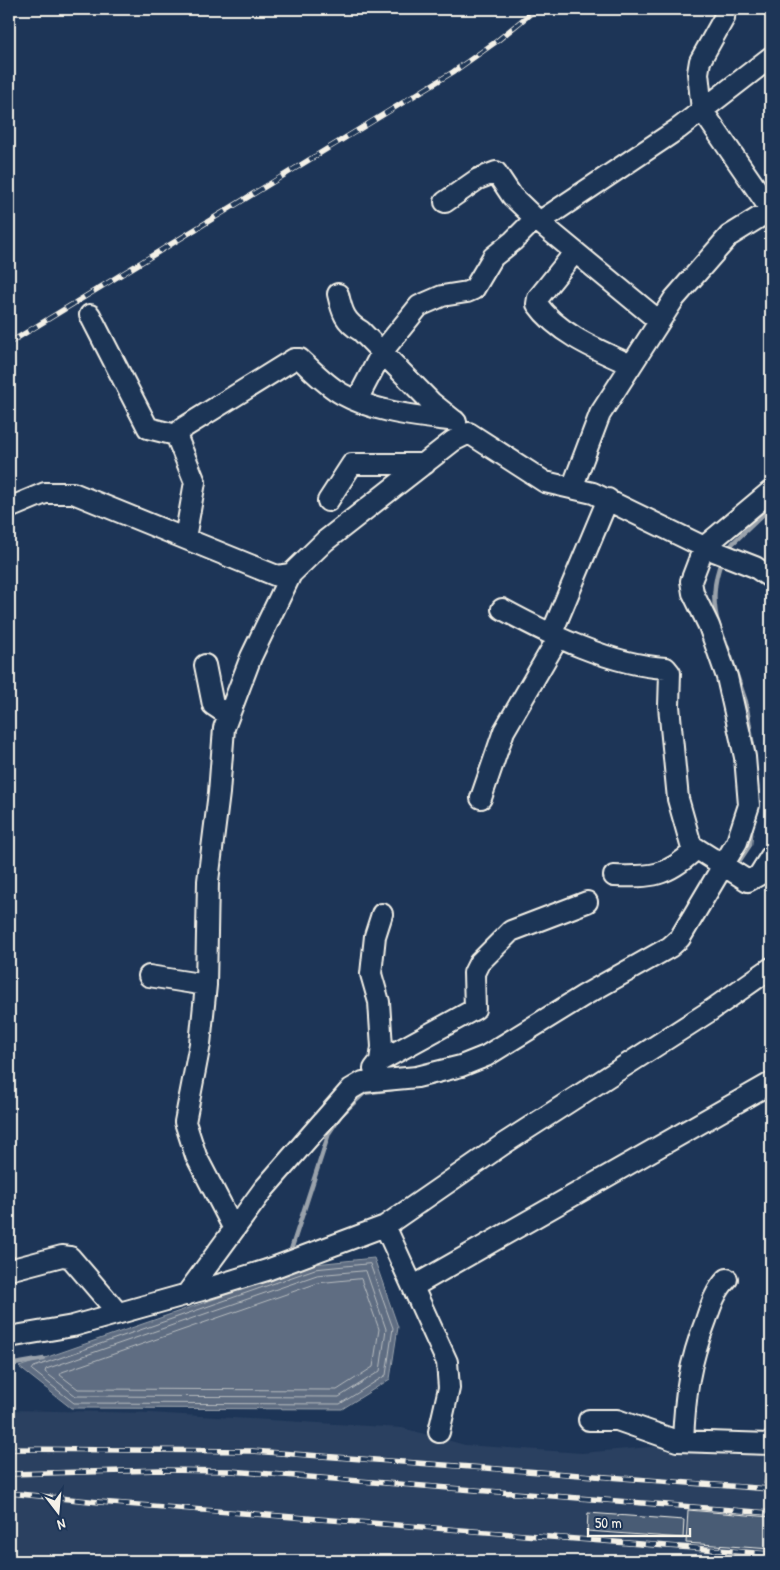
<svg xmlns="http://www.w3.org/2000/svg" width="780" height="1570" viewBox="0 0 780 1570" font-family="'Patrick Hand',sans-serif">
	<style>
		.built { fill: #2a4060 }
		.water { fill: #5e6d82; stroke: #9aa2ab }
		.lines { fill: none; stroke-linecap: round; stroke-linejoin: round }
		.shore { stroke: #b8bcbf; stroke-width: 1 }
		.stream { stroke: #9aa2ab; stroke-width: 4.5 }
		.building { fill: #485b74; stroke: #f4f1e8 }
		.minor-casing { stroke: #f4f1e8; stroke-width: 24 }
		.minor { stroke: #1d3557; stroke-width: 20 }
		.rail-casing { stroke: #f4f1e8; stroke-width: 5.5 }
		.rail { stroke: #1d3557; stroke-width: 4; stroke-dasharray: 11; stroke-linecap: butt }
	</style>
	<rect width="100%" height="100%" fill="#1d3557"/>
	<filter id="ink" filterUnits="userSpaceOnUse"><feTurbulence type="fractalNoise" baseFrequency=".02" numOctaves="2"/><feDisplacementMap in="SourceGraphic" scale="10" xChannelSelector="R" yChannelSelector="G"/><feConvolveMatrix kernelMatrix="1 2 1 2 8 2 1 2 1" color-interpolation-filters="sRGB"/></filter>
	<g filter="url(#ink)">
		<path class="built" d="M9 1410 150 1413 402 1428 465 1445 582 1453 706 1442 771 1446V1561H9Z"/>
		<path class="water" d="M374 1258 398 1327 390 1379 342 1409 71 1408 19 1367 315 1264Z"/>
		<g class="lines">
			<path class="shore" d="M370 1264 393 1328 386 1375 340 1404 74 1403 32 1370 34 1367 315 1269Z
				M366 1271 386 1329 380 1371 339 1397 76 1396 45 1372 46 1369 317 1275Z
				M361 1279 379 1329 373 1367 337 1390 78 1389 60 1375 62 1372 318 1283Z"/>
			<path class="stream" d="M727 551 733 543 771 507
				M719 626C712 605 713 581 722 560
				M725 640 746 702 754 753
				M736 866 750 845 752 823
				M289 1256 329 1133 341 1115 364 1093 393 1089
				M9 1365 44 1359"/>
		</g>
		<path class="building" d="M767 1460H771V1485L764 1484Z
			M688 1510 771 1517V1549L686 1543Z
			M588 1513 684 1520 683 1538 587 1531Z"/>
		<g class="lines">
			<defs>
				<path id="minor" d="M445 202 478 179 496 172 512 196 539 222 659 321
					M539 222 678 129 771 57
					M575 252 538 298 537 304C558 334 598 350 631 365
					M338 294C342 312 345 322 361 331L431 402 456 422
					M90 315 148 428 176 435
					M357 400 382 352 419 306 442 296 467 292 474 289 493 257 513 241 535 219
					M572 488 600 414 674 299 729 236 771 210 702 110 698 73 700 61 724 18 725 9
					M328 501 352 464H425
					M9 508 45 493H73L277 576 291 574 325 541 453 441 469 433 545 482 593 493 704 547 755 567 771 578
					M185 538 195 482 176 435 183 428 294 359H300C313 371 326 385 342 394 376 413 418 416 455 421
					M502 609C550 635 611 665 666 668L670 673 669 706 678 799 691 845 748 881 759 875 771 856
					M551 635 608 499
					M205 665 213 705 228 715
					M481 798 504 731 558 638
					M614 876C652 877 666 877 695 850
					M149 976 206 985
					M380 1061 475 1009 474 973 479 963 511 931 587 902
					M374 1069 380 1061 382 1047 379 1002 371 974 375 936 382 914
					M385 1226 447 1362 449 1388 439 1432
					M234 1229 196 1156 185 1122 200 1044 206 985 208 881 219 793 224 728 251 657 291 574
					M9 1270 62 1256 70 1257 118 1313
					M414 1286 771 1083
					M186 1295 263 1190 351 1089 363 1082 417 1077 461 1066 486 1056 583 996 670 947 680 938 737 842 749 805 745 757 727 677 709 626 693 593 691 581 704 547 771 491
					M9 1337 73 1326 202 1290 267 1270 385 1226 505 1143 710 1011 771 968
					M589 1420H617L677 1441 771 1444
					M683 1441C685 1394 689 1364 706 1320 711 1305 716 1290 727 1279"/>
			</defs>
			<use href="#minor" class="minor-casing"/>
			<use href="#minor" class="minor"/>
			<defs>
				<path id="rail" d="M9 343 453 72 497 41 536 9
					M9 1449 252 1451 771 1489
					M9 1474 162 1470 231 1471 771 1513
					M9 1493 99 1502 771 1554"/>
			</defs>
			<use href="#rail" class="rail-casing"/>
			<use href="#rail" class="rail"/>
		</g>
	</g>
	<rect width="780" height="1570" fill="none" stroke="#1d3557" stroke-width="30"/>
	<rect x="15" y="15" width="750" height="1540" fill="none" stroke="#f4f1e8" stroke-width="2" filter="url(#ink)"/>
	<g transform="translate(58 1512) rotate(164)" stroke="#1d3557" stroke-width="4" paint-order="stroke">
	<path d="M0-4L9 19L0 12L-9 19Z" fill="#f4f1e8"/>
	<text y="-8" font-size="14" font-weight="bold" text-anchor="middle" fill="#f4f1e8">N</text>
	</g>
	<path d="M588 1528v8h102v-8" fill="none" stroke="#f4f1e8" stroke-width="2.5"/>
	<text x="595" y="1528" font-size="15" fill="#f4f1e8" stroke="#1d3557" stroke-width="4" paint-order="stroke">50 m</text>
</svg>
